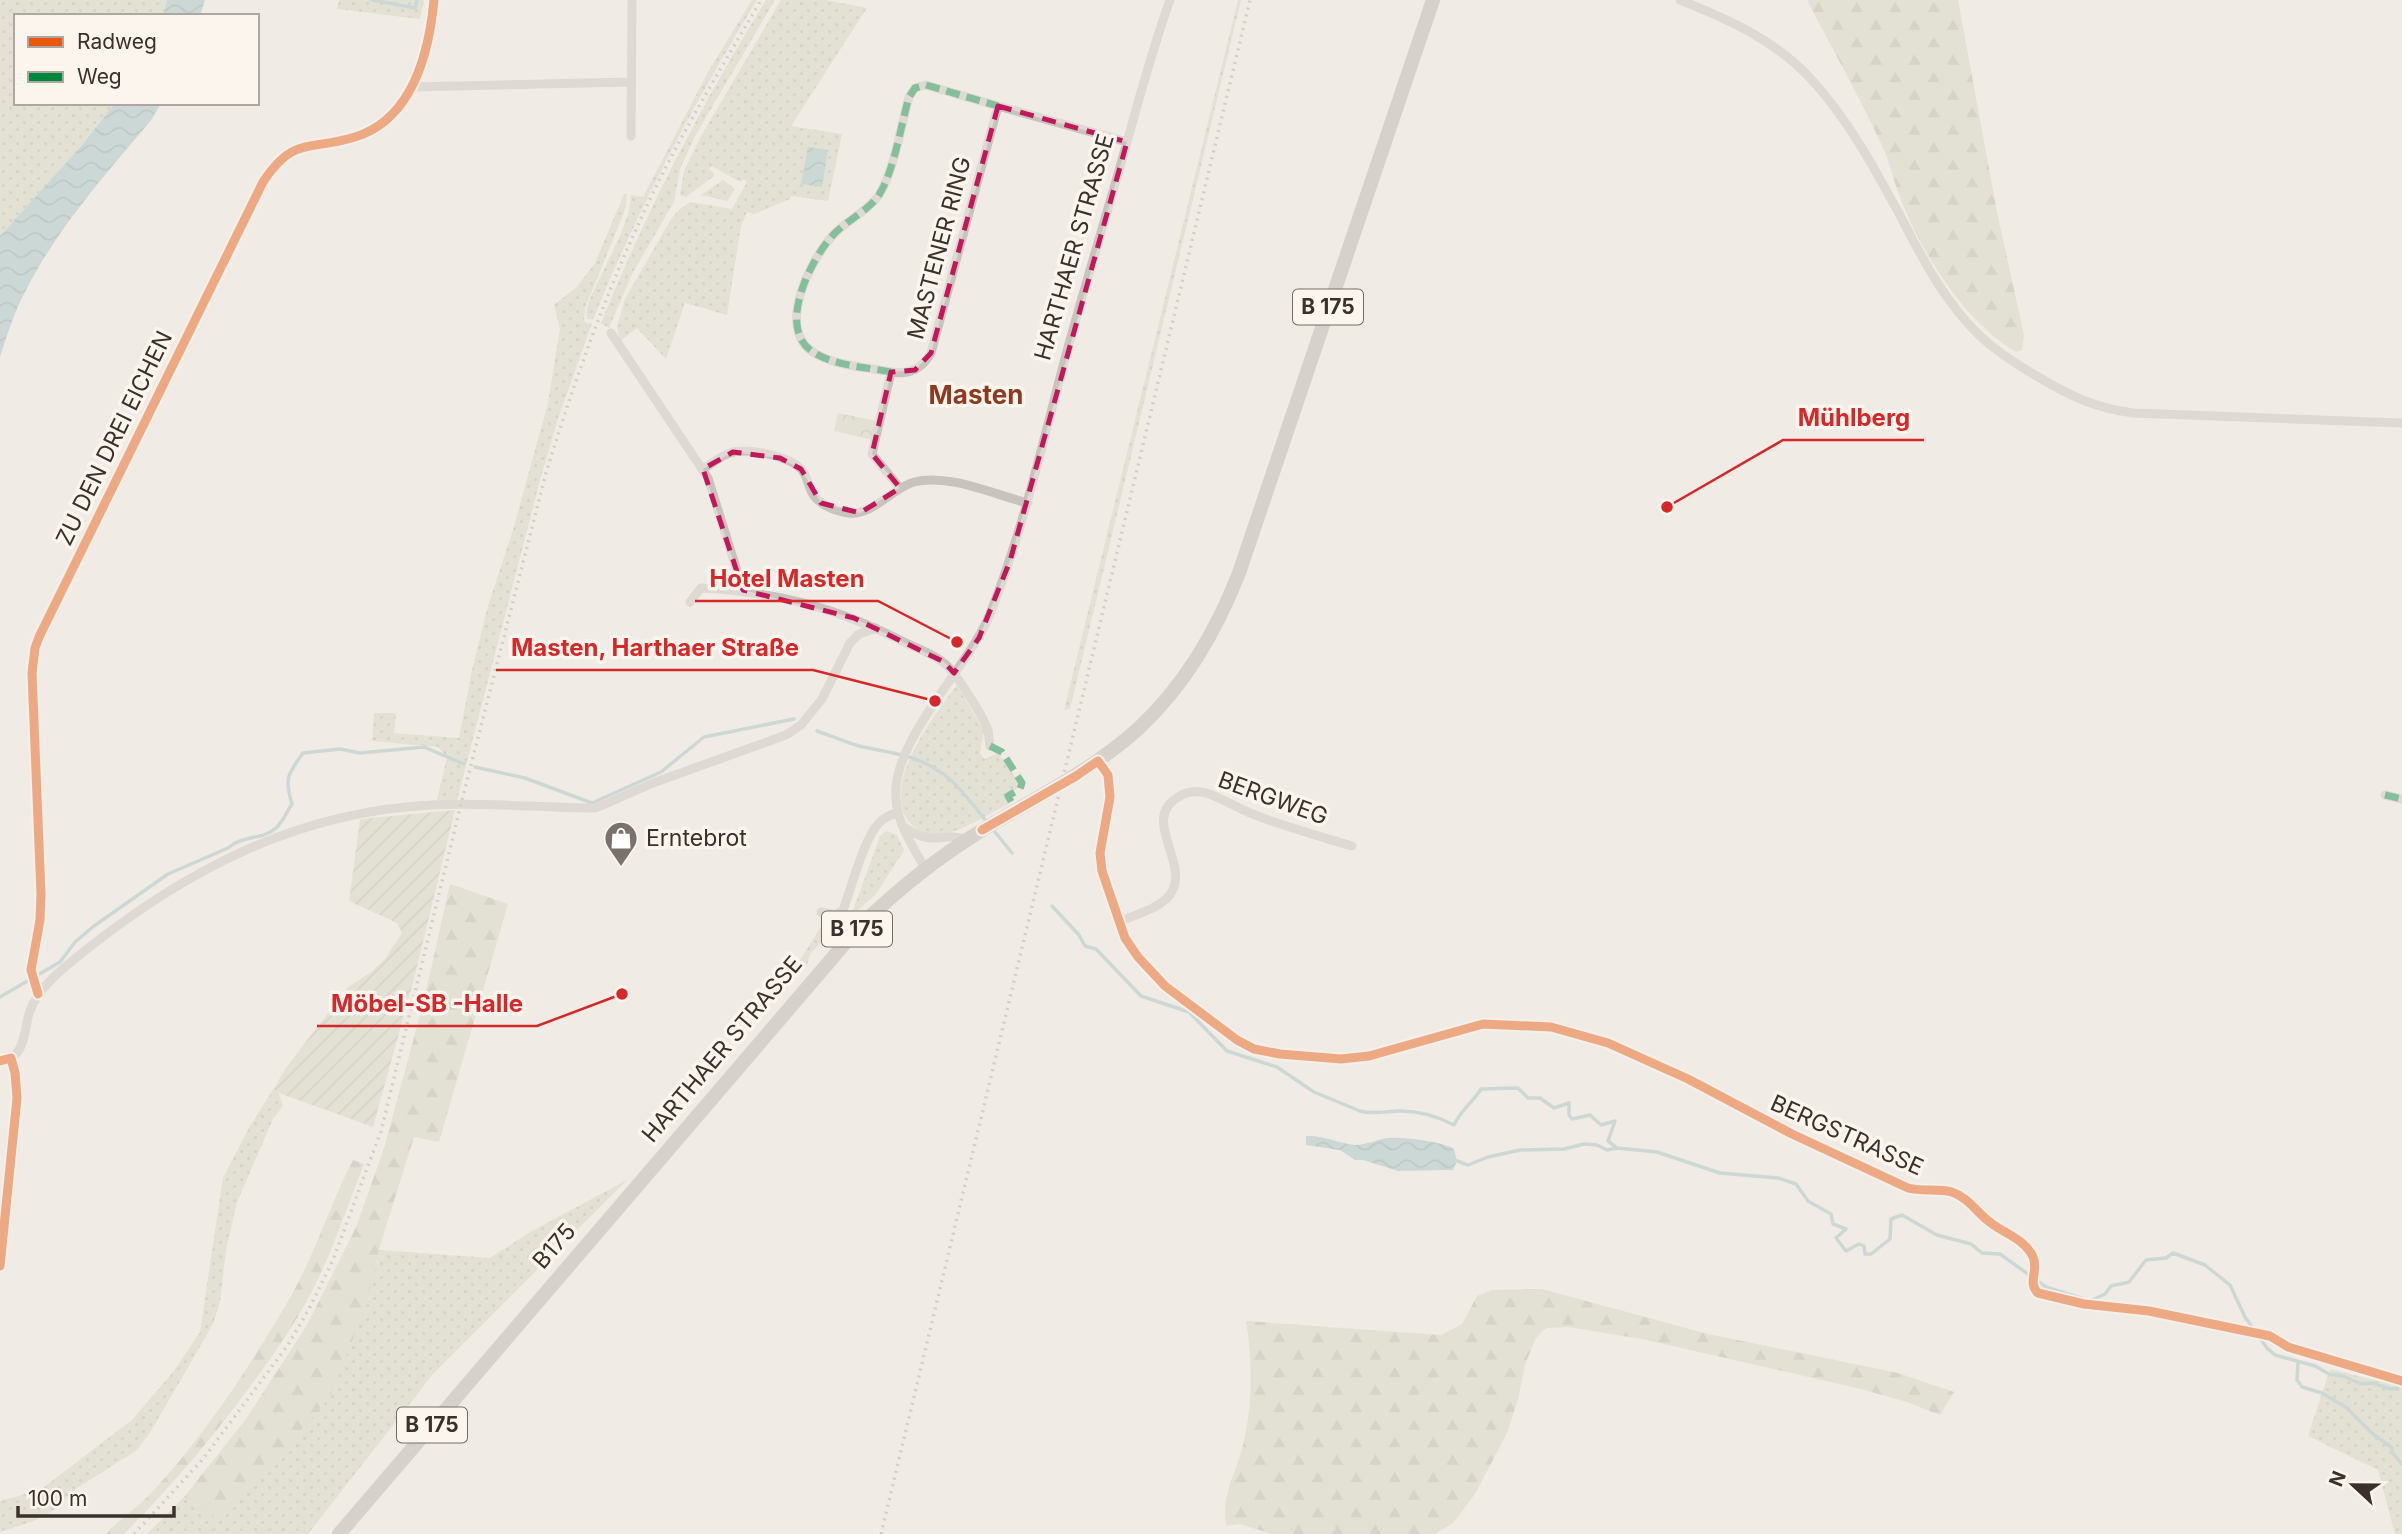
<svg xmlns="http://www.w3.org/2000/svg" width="2402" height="1534" viewBox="0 0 2402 1534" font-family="Inter,sans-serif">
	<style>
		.grass { fill: url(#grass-dots) }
		.forest { fill: url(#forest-firs) }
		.park { fill: url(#park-crowns) }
		.garden { fill: url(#garden-furrows) }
		.water { fill: url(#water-waves) }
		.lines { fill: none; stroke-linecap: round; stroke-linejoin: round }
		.stream { stroke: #a1c2c1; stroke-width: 3.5 }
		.street { stroke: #c9c3be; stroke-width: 9 }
		.secondary { stroke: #bab3ae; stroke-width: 12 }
		.primary { stroke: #b8b1ad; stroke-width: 14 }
		.rail { stroke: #b1aca8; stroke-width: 3.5; stroke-dasharray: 2 5; stroke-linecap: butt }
		.quiet { stroke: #00873e; stroke-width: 7; stroke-dasharray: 14 7; stroke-linecap: butt }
		.cycleway-casing { stroke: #fbf5ee; stroke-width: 13 }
		.cycleway { stroke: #e8590c; stroke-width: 9 }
		.marked { fill: none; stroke: #c2185b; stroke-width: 5; stroke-dasharray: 14 9; stroke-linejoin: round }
		.labels { text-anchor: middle; stroke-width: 7; stroke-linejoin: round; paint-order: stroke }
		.shield { fill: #fbf5ee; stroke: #756b66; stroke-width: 2 }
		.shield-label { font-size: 21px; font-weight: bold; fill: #3b302b }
		.street-label { font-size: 23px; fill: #3b302b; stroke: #fbf5ee }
		.poi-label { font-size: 23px; fill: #3b302b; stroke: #fbf5ee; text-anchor: start }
		.quarter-label { font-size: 26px; font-weight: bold; fill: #8c3b22; stroke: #fbf5ee }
		.leader { fill: none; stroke: #d62828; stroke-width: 2.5 }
		.callout-dot { fill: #d62828; stroke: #fbf5ee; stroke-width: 2.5 }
		.callout-label { font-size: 24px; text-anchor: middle; font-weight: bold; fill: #d62828; stroke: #fbf5ee; stroke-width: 7; stroke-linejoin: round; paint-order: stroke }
	</style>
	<defs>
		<pattern id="grass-dots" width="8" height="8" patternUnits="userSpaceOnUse" patternTransform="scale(1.75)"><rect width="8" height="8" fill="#d1d6bf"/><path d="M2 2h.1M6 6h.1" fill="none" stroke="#b4b8a4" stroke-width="1.8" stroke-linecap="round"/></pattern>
		<pattern id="forest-firs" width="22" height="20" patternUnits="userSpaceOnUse" patternTransform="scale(1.75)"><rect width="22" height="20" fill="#d1d6bf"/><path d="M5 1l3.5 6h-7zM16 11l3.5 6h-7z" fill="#b4b8a4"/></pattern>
		<pattern id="park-crowns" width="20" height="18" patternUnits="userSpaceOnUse" patternTransform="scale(1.75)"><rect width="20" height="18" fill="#d1d6bf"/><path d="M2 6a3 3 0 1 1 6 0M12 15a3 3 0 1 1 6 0" fill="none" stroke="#b4b8a4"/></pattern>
		<pattern id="garden-furrows" width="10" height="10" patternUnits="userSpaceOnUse" patternTransform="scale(1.75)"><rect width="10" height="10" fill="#d1d6bf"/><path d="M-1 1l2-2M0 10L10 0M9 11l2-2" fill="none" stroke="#b4b8a4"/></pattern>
		<pattern id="water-waves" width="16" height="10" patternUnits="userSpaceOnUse" patternTransform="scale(1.75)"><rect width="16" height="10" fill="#a1c2c1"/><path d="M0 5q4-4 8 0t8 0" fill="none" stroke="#849e9d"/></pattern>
	</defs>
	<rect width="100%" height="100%" fill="#f0ebe5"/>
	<path class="grass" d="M0 0H167L163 16H16V103H115L82 145 0 236Z
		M339 0H424L420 19 337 9Z
		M752 0H757C694 103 638 208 593 320L587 319C585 306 592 294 598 282 609 258 630 222 631 195L643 197 708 72Z
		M766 0H775L695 136 680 169 674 202 632 274 609 328 601 323C647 210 702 103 766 0Z
		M781 0H826L867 8 791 126 842 134 828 201 791 196 790 199 754 214 747 212 741 226 727 315 685 303 666 359 637 328 620 341 617 326 625 299 671 219 679 210 690 202 732 209 747 182 744 179 740 182 712 166 709 169 714 173V176L686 197 680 195 684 171 700 138Z
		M1238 0H1241L1070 709 1064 710Z
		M723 180 735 189 727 201 701 195Z
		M624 194H627L625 210 585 308 584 321 588 324 592 323 558 419 542 473 457 800H437L447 757 438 747 372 741 374 713H396L394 733 459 738 472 670 488 606 513 530 548 403 560 329 554 305 577 287 595 263Z
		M957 685 984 731 980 753 984 759 998 753 1020 784 1018 788 1005 795 1009 804C988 814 968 828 945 834 933 837 919 833 911 824 877 788 935 714 957 685Z
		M886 831 897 835 904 850 876 894 851 916 880 836Z
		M844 918 810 954 807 965 772 1005 825 920 834 923Z
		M276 1085 283 1106 273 1119 237 1202 226 1250 220 1302 213 1324 151 1431 137 1450 77 1488 54 1510 34 1521 0 1532V1501L40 1490 132 1420 174 1371 200 1332 223 1178 250 1126Z
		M627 1180 433 1374 308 1534H147L184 1497 218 1518 377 1266 379 1250 490 1258 532 1231Z
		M2330 1369 2402 1387V1534H2395L2378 1470 2308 1436Z"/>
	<path class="forest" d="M1807 0H1958L1997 212 2024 335 2022 350 2016 352C1964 322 1919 249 1898 192 1893 179 1890 165 1885 152 1861 100 1833 50 1807 0Z
		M450 884 508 904 439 1142 414 1137 379 1249 377 1266 357 1328 330 1397 273 1462 218 1519 184 1497 246 1419 307 1325 357 1225 385 1145 424 1000Z
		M353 1160 364 1164C347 1207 332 1253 311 1293 293 1328 270 1360 246 1392 209 1442 169 1489 124 1534H106C120 1518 139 1507 153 1491 205 1435 253 1362 291 1296 316 1252 330 1204 353 1160Z
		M1542 1289 1708 1334 1898 1373 1954 1392 1940 1415 1907 1402 1861 1389 1642 1339 1568 1327 1547 1328 1542 1331 1535 1340 1525 1365 1518 1399 1507 1433 1475 1494 1453 1523 1435 1534H1272L1240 1524 1226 1526C1221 1490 1239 1470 1245 1436 1253 1398 1252 1358 1246 1321L1441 1335 1462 1324 1477 1296 1492 1290Z"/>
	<path class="park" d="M838 413 877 421 873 440 834 431Z"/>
	<path class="garden" d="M455 810 414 979 373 1127 279 1093 276 1085 285 1069 348 987 370 973 384 960 402 933 397 923 349 901 360 819Z"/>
	<path class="water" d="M167 0H205L200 16H163Z
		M115 103H161L152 119C106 174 57 228 25 292 14 312 7 336 0 357V236L82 145Z
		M808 147 828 150 822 187 801 184Z
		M1306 1136C1323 1135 1338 1143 1355 1145 1367 1145 1377 1139 1388 1138 1404 1137 1440 1141 1454 1149L1457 1161 1453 1170 1398 1171 1363 1160H1355L1340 1150 1306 1145Z"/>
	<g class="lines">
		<path class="stream" d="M372 0 415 8 417 0
			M817 731C831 736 845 742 859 746 893 754 915 753 946 776 962 789 974 806 986 821
			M475 767 525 778 592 803 661 772 704 737 794 719
			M991 827 1012 853
			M1052 906 1079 935 1085 946 1096 949 1141 996 1189 1012 1227 1051 1277 1067 1314 1092 1360 1111C1373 1115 1387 1111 1400 1111 1420 1111 1437 1116 1454 1125 1461 1110 1473 1102 1481 1089L1518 1088 1528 1098H1540L1554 1108 1569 1103V1115L1572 1119 1590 1115 1601 1125 1615 1121 1608 1141 1617 1148 1657 1152 1720 1173 1778 1178 1796 1184 1808 1201 1831 1214 1833 1224 1846 1229 1836 1238 1846 1251 1859 1244 1864 1246 1865 1254H1871L1890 1239 1891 1219 1902 1215 1937 1235 1971 1244 1982 1253 2000 1254 2046 1287 2090 1301 2105 1294 2111 1286 2129 1282 2146 1260 2166 1258 2173 1253 2205 1265 2230 1285 2245 1317 2267 1348 2275 1355 2315 1366 2329 1374 2343 1376 2361 1384 2373 1383 2390 1389 2397 1388 2402 1383
			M0 997 60 962 75 942 94 926 168 874 228 848C242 835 263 840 276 828 283 822 287 811 292 804 284 778 288 774 303 753L340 749 360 753 424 747 464 764
			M1457 1161 1468 1165 1488 1157 1520 1150 1564 1149 1584 1144 1597 1145 1607 1150 1617 1148
			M2298 1362 2297 1380 2302 1387 2322 1393 2347 1408 2372 1433 2392 1448V1452L2402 1464"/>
		<path class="street" d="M1680 0C1728 19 1775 40 1811 79 1849 120 1876 171 1903 221 1924 262 1946 303 1979 335 1997 352 2019 366 2040 378 2072 397 2096 408 2133 413L2402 423
			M412 87 631 82
			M631 136 632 0
			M611 333 708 478 743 590
			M891 372C866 367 834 366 813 352 775 328 812 256 835 233 849 219 868 211 879 195 894 171 901 125 909 97L915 88 926 85 998 106
			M703 469C712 464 720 456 730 453 746 447 789 456 801 469 807 475 808 485 812 493 819 505 835 511 848 513 873 516 892 488 914 482 948 473 995 495 1028 503
			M900 488 872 454 891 372C909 375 922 369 931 353L998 106 1127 142
			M690 602 701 588C779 592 837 608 906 643 918 649 934 654 944 663 956 672 982 715 988 730 989 735 989 741 990 746
			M1098 761 1108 775 1110 797 1100 853 1102 871 1125 938 1138 957 1165 986 1237 1040 1254 1049 1280 1054 1341 1059 1369 1056 1483 1024 1551 1027 1608 1043 1688 1079 1792 1134 1908 1188C1923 1192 1938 1188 1952 1192 1969 1198 1977 1213 1991 1223 2005 1234 2025 1239 2033 1257 2039 1270 2027 1283 2038 1293L2084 1304 2149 1311 2270 1336 2288 1347 2402 1381
			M2385 795 2402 799
			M904 827C936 849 942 830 968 840
			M925 868C913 847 898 825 896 800 890 741 968 669 990 614 1022 533 1041 450 1063 366 1081 299 1101 233 1120 167 1136 111 1150 55 1170 0
			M821 912 835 915 843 910C851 889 864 838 879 823 884 817 891 815 898 812
			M1119 922C1134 915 1155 910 1167 898 1197 868 1136 819 1180 796 1188 791 1197 791 1206 793 1223 798 1238 809 1255 815 1286 827 1319 836 1352 846
			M38 994 31 970 40 920 41 894 32 673 35 648 39 637 263 182C293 136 309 151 355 137 413 119 429 53 434 0
			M11 1058C26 1049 24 1027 30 1011 38 988 63 968 82 953 186 870 296 812 431 805 486 802 541 808 595 808L603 805 653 783 786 735 801 725 822 699 850 643 859 634 876 628"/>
		<path class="secondary" d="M0 1061 11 1058 15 1073 17 1098 0 1266"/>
		<path class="primary" d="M339 1534 859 927C897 890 938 857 984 829 1037 797 1093 770 1139 728 1186 684 1216 631 1239 573L1433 0"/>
		<path class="rail" d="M134 1534 203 1459 288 1345 310 1307 333 1260 381 1131 461 804 546 473C573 385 604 298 643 214 677 140 720 70 761 0
			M881 1534 1250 0"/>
		<path class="quiet" d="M891 372C866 367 834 366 813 352 775 328 812 256 835 233 849 219 868 211 879 195 894 171 901 125 909 97L915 88 926 85 998 106
			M990 746 1002 752 1022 783 1020 789 1008 796 1016 810
			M2385 795 2402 799"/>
		<defs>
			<path id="cycleway" d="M982 830 1076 776 1098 761 1108 775 1110 797 1100 853 1102 871 1125 938 1138 957 1165 986 1237 1040 1254 1049 1280 1054 1341 1059 1369 1056 1483 1024 1551 1027 1608 1043 1688 1079 1792 1134 1908 1188C1923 1192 1938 1188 1952 1192 1969 1198 1977 1213 1991 1223 2005 1234 2025 1239 2033 1257 2039 1270 2027 1283 2038 1293L2084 1304 2149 1311 2270 1336 2288 1347 2402 1381
				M38 994 31 970 40 920 41 894 32 673 35 648 39 637 263 182C293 136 309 151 355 137 413 119 429 53 434 0
				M0 1061 11 1058 15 1073 17 1098 0 1266"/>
		</defs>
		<use href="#cycleway" class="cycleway-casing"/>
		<use href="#cycleway" class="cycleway"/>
	</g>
	<path d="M0 0H2402V1534H0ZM998 106 1127 142 1010 561 979 638 954 673 944 662 854 618 743 590 703 469 733 452 780 458 801 469 821 503 860 513 900 488 872 454 891 372 915 370 931 353Z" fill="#f0ebe5" fill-opacity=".55" fill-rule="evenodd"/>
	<path class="marked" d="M998 106 1127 142 1010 561 979 638 954 673 944 662 854 618 743 590 703 469 733 452 780 458 801 469 821 503 860 513 900 488 872 454 891 372 915 370 931 353Z"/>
	<defs>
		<symbol id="shop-pin" viewBox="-11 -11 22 30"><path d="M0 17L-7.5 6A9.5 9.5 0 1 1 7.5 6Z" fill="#7a716c" stroke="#fbf5ee"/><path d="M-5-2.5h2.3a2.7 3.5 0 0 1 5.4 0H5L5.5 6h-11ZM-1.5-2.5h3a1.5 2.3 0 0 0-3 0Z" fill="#fff"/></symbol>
	</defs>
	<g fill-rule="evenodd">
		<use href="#shop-pin" x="602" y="819" width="38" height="52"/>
	</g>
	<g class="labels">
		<g class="shield">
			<rect x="1293" y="289.5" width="70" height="35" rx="5"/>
			<rect x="822" y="911.5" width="70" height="35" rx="5"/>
			<rect x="397" y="1407.5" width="70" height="35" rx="5"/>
		</g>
		<g class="shield-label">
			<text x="1328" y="314">B 175</text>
			<text x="857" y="936">B 175</text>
			<text x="432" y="1432">B 175</text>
		</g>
		<g class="street-label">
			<text transform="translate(1074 247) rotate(-74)" y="8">HARTHAER STRASSE</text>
			<text transform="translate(939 248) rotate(-75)" y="8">MASTENER RING</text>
			<text transform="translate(114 438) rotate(-64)" y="8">ZU DEN DREI EICHEN</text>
			<text transform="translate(1273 798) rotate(20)" y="8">BERGWEG</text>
			<text transform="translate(722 1049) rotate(-50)" y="8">HARTHAER STRASSE</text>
			<text transform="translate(1847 1135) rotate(24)" y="8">BERGSTRASSE</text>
			<text transform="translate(554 1246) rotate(-49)" y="8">B175</text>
		</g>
		<g class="poi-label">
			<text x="646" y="846">Erntebrot</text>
		</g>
		<g class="quarter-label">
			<text x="976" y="404">Masten</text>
		</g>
	</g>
	<path class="leader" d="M1667 507L1783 440H1924M957 642L878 601H695M935 701L813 670H496M622 994L537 1026H317"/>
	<g class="callout-dot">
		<circle cx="1667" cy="507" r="7"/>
		<circle cx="957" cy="642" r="7"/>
		<circle cx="935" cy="701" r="7"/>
		<circle cx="622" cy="994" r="7"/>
	</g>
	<g class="callout-label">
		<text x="1854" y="426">Mühlberg</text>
		<text x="787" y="587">Hotel Masten</text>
		<text x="655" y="656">Masten, Harthaer Straße</text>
		<text x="427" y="1012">Möbel-SB -Halle</text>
	</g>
	<rect x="14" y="14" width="245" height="91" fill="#fbf5ee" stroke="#aea6a0" stroke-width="2"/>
	<rect x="28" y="37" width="35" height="10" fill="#e8590c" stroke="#aea6a0" stroke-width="2"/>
	<text x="77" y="49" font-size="21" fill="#3b302b">Radweg</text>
	<rect x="28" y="72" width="35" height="10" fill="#00873e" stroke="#aea6a0" stroke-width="2"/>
	<text x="77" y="84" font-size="21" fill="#3b302b">Weg</text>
	<g transform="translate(2353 1485) rotate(292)" stroke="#fbf5ee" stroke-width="5" paint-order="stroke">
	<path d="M0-5L12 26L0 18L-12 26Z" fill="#3b302b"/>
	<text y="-10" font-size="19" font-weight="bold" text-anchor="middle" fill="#3b302b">N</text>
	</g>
	<path d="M18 1506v10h156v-10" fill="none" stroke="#3b302b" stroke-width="3.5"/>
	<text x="28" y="1506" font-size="21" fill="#3b302b" stroke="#fbf5ee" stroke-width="5" paint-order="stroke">100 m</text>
</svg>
